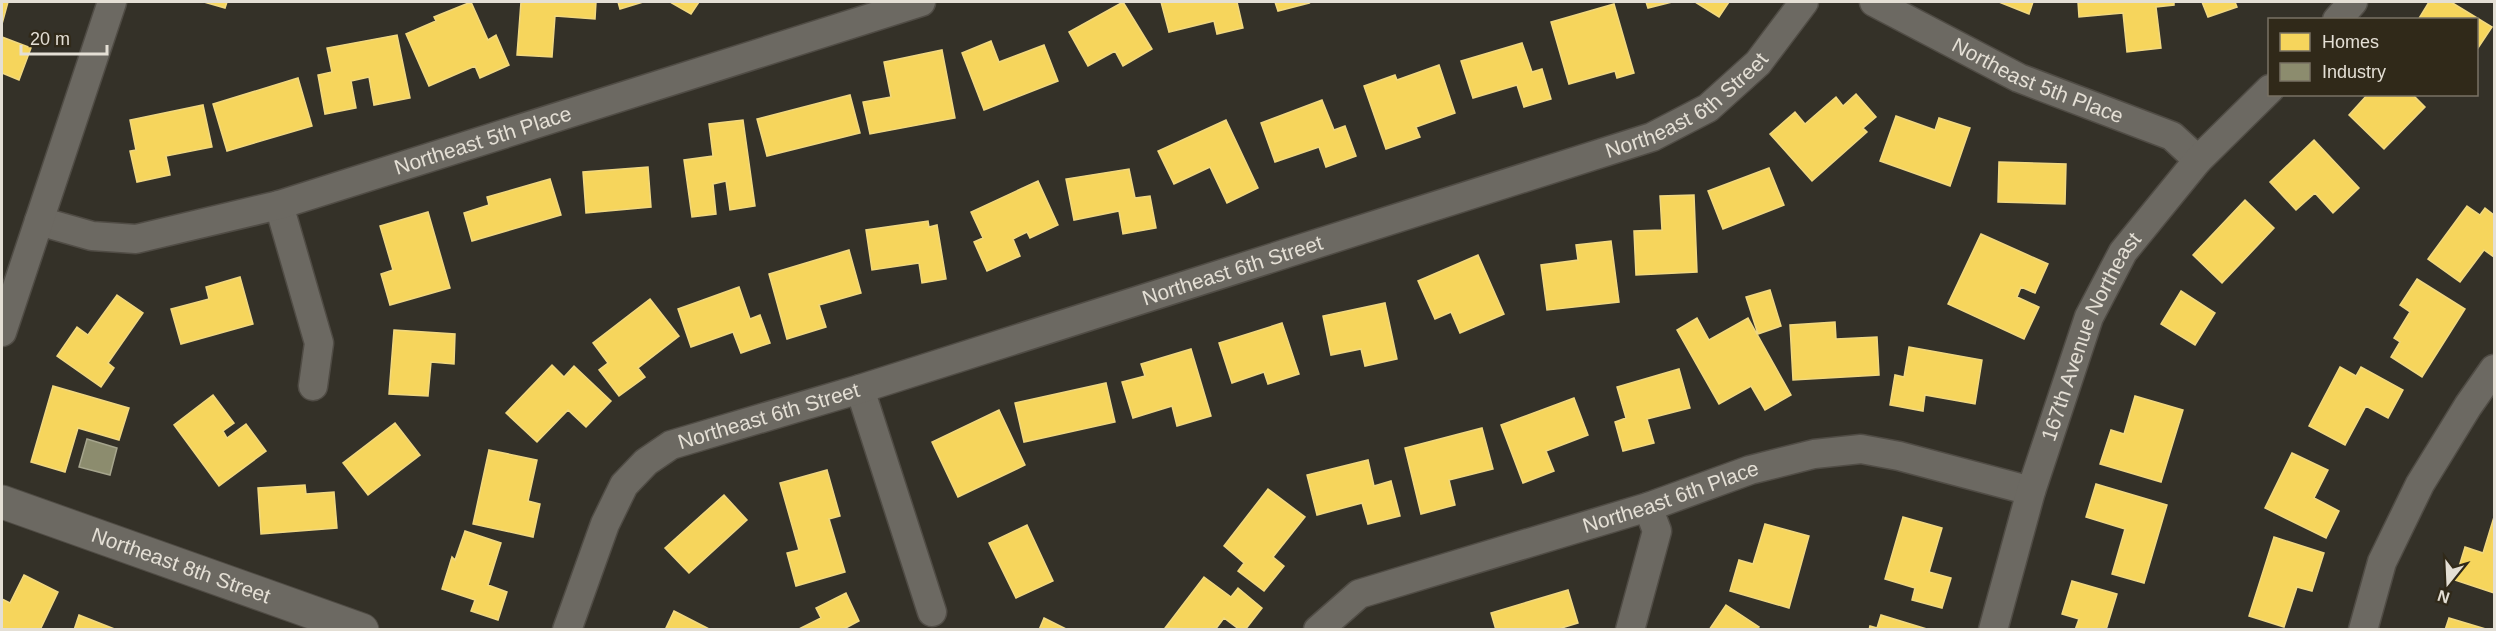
<svg xmlns="http://www.w3.org/2000/svg" width="2496" height="631" viewBox="0 0 2496 631" font-family="Arial,sans-serif">
	<style>
		.homes { fill: #f6d55c; stroke: #f1d880; stroke-width: 1.5 }
		.industry { fill: #8c8c6e; stroke: #a6a58d; stroke-width: 1.5 }
		.lines { fill: none; stroke-linecap: round; stroke-linejoin: round }
		.street-casing { stroke: #504c45; stroke-width: 31 }
		.secondary-casing { stroke: #504c45; stroke-width: 35 }
		.street { stroke: #6c6962; stroke-width: 28 }
		.secondary { stroke: #6c6962; stroke-width: 33 }
		.labels { text-anchor: middle; stroke-width: 6; stroke-linejoin: round; paint-order: stroke }
		.street-label { font-size: 21px; fill: #e4dfd5; stroke: #302919 }
	</style>
	<rect width="100%" height="100%" fill="#343128"/>
	<path class="homes" d="M2 2H8L2 24Z
		M204 2H227L225 8Z
		M471 2 488 40 496 35 509 65 480 78 475 66 429 86 406 34 436 21 434 17Z
		M521 2H596L595 19 555 16 552 57 517 55Z
		M618 2H643L620 9Z
		M670 2H699L691 14Z
		M1123 2 1152 49 1123 66 1115 51 1088 66 1069 32Z
		M1161 2H1237L1243 28 1217 34 1214 21 1169 32Z
		M1275 2H1308L1309 3 1278 11Z
		M1646 2H1672L1648 8Z
		M1695 2H1729L1719 17Z
		M1999 2H2033L2029 14Z
		M2078 2H2174V5L2156 7 2161 48 2127 52 2123 13 2079 17Z
		M2202 2H2235L2237 7 2208 17Z
		M2429 2H2451L2492 27 2476 51V20H2418Z
		M1614 4 1634 73 1617 78 1615 71 1569 84 1551 22Z
		M397 35 410 98 374 105 369 77 351 81 356 108 325 114 318 75 332 72 327 48Z
		M2 37 31 48 19 80 2 73Z
		M991 41 999 62 1044 45 1058 81 984 110 962 53Z
		M1522 43 1532 72 1542 69 1551 99 1524 107 1517 85 1473 98 1461 61Z
		M942 50 955 118 870 134 863 102 891 97 884 62Z
		M1439 65 1455 113 1416 127 1420 137 1386 149 1364 86 1395 75 1397 80Z
		M298 78 312 126 227 151 213 104Z
		M1856 94 1876 117 1863 128 1867 132 1812 181 1770 134 1795 112 1805 124 1836 97 1843 106Z
		M2368 94H2412L2425 107 2384 149 2349 115Z
		M850 95 860 133 767 156 757 119Z
		M1322 100 1334 130 1345 126 1356 156 1326 167 1319 147 1275 162 1261 123Z
		M203 105 212 147 166 156 170 175 137 182 130 151 136 150 130 120Z
		M1896 116 1935 130 1939 118 1970 128 1950 186 1880 161Z
		M743 120 755 206 730 210 726 181 713 184 716 214 692 217 684 160 713 156 709 124Z
		M1226 120 1258 188 1227 203 1210 167 1174 184 1158 151Z
		M2314 140 2359 188 2333 213 2315 193 2296 210 2270 182Z
		M1999 162 2066 164 2065 204 1998 202Z
		M648 167 651 207 586 213 583 172Z
		M1769 168 1784 205 1723 229 1708 191Z
		M1129 169 1135 198 1150 196 1156 228 1123 234 1119 211 1074 220 1066 179Z
		M550 179 561 215 472 241 464 213 489 205 487 197Z
		M1038 181 1058 225 1030 238 1027 232 1013 239 1020 256 987 271 974 242 983 238 971 212Z
		M1694 195 1697 272 1636 275 1634 231 1662 230 1660 196Z
		M2245 200 2274 228 2222 283 2193 255Z
		M2467 206 2480 215 2485 208 2494 215V257L2484 250 2460 282 2428 259Z
		M428 212 450 288 390 305 381 274 393 270 380 226Z
		M928 221 929 227 937 225 946 279 922 283 919 263 872 270 866 230Z
		M1981 234 2048 264 2035 293 2021 287 2017 297 2039 307 2024 339 1948 304Z
		M1611 241 1619 302 1547 310 1541 265 1578 260 1576 245Z
		M849 250 861 293 819 305 826 327 787 339 769 274Z
		M1478 255 1504 314 1460 333 1451 312 1435 319 1418 281Z
		M240 277 253 324 181 344 171 309 209 299 206 287Z
		M2417 279 2465 309 2422 377 2391 357 2400 342 2394 338 2410 312 2400 305Z
		M739 287 750 319 760 315 770 343 741 353 733 332 691 347 678 309Z
		M1770 290 1781 326 1758 334 1746 297Z
		M2181 291 2215 313 2195 345 2161 324Z
		M117 295 143 313 108 363 114 368 101 387 57 356 77 327 88 335Z
		M650 299 679 336 638 368 645 377 619 396 599 370 608 363 593 343Z
		M1385 303 1397 359 1365 366 1361 349 1331 355 1323 316Z
		M1697 318 1709 340 1748 318 1791 395 1765 410 1751 386 1719 404 1677 330Z
		M1835 322 1836 339 1877 337 1879 375 1793 380 1790 325Z
		M1282 323 1299 374 1268 384 1264 372 1232 383 1219 343Z
		M394 330 455 334 454 364 431 362 428 396 389 394Z
		M1909 347 1982 360 1975 404 1925 395 1923 411 1890 405 1895 375 1904 377Z
		M1191 349 1211 416 1177 426 1172 406 1133 418 1122 382 1145 376 1141 364Z
		M552 365 564 377 574 366 611 401 586 427 568 410 537 442 506 413Z
		M2340 367 2356 376 2361 367 2403 390 2388 418 2366 406 2345 445 2309 426Z
		M1679 369 1690 408 1647 419 1654 443 1623 451 1615 422 1626 418 1617 387Z
		M1106 383 1115 422 1024 442 1015 403Z
		M53 386 129 408 119 440 78 428 65 472 31 462Z
		M213 395 234 423 223 431 227 438 246 424 266 451 219 486 174 425Z
		M2135 396 2183 410 2161 482 2100 464 2111 430 2124 434Z
		M1574 398 1588 435 1546 451 1554 471 1523 483 1501 425Z
		M999 410 1025 465 958 497 932 442Z
		M395 423 420 455 368 495 343 463Z
		M1482 428 1493 469 1449 480 1455 505 1421 514 1405 448Z
		M489 450 537 460 528 501 540 504 533 537 473 524Z
		M2292 453 2328 470 2314 498 2339 511 2326 538 2265 508Z
		M1368 460 1374 486 1391 481 1400 516 1368 524 1362 503 1317 515 1307 475Z
		M827 470 840 516 829 519 845 572 796 586 787 553 799 550 780 483Z
		M2096 484 2167 505 2144 583 2112 574 2125 529 2086 517Z
		M305 485 306 494 334 492 337 528 261 534 258 488Z
		M1268 489 1305 517 1273 557 1284 566 1264 591 1238 571 1244 563 1224 546Z
		M724 495 747 520 689 573 665 548Z
		M1903 517 1942 528 1929 572 1951 578 1942 608 1912 600 1915 588 1885 579Z
		M2494 517V593L2455 580 2465 547 2483 553Z
		M1765 524 1809 536 1789 608 1730 591 1739 560 1753 564Z
		M1027 525 1053 581 1016 598 989 543Z
		M465 531 501 543 488 585 507 592 498 620 471 611 475 600 442 589 452 557 455 560Z
		M2274 537 2324 553 2312 591 2297 587 2284 627 2249 616Z
		M24 575 58 592 40 630H2V599L10 603Z
		M1204 577 1231 597 1238 588 1262 608 1245 630H1240L1224 618 1215 630 1165 628Z
		M2072 581 2117 594 2106 630H2075L2079 619 2062 614Z
		M1568 590 1578 623 1555 630H1496L1491 613Z
		M846 593 859 621 842 630H797L821 618 816 608Z
		M1726 605 1759 627 1757 630H1709Z
		M674 611 711 630H665Z
		M79 615 117 630H74Z
		M1881 615 1930 630H1869L1870 626 1877 628Z
		M1044 618 1068 630H1039Z
		M2449 618 2489 630H2445Z"/>
	<path class="industry" d="M87 439 117 448 110 475 79 467Z"/>
	<g class="lines">
		<defs>
			<g id="street">
				<path id="s1" d="M1874 2 2019 78 2172 136 2198 160"/>
				<path d="M2337 20 2353 2"/>
				<path d="M279 205 319 343 313 386"/>
				<path id="s2" d="M39 221 92 236 136 239 279 205 921 2"/>
				<path d="M2 332 112 2"/>
				<path d="M860 389 932 612"/>
				<path id="s3" d="M567 630 605 524 624 485 646 462 671 445 860 389 1652 137 1708 108 1758 63 1804 2"/>
				<path id="s4" d="M1318 630 1359 594 1648 507 1750 470 1814 454 1861 449 1899 456 2031 491"/>
				<path d="M1630 630 1657 531 1648 507"/>
				<path id="s5" d="M1993 630 2031 491 2089 317 2123 252 2198 160 2270 89"/>
				<path d="M2363 630 2382 562 2420 484 2468 406 2494 369"/>
			</g>
			<g id="secondary">
				<path id="s6" d="M2 502 362 630"/>
			</g>
		</defs>
		<use href="#street" class="street-casing"/>
		<use href="#secondary" class="secondary-casing"/>
		<use href="#street" class="street"/>
		<use href="#secondary" class="secondary"/>
	</g>
	<g class="labels">
		<g class="street-label">
			<text dy="7" stroke="none"><textPath href="#s1" startOffset="182">Northeast 5th Place</textPath></text>
			<text dy="7" stroke="none"><textPath href="#s3" startOffset="1292">Northeast 6th Street</textPath></text>
			<text dy="7" stroke="none"><textPath href="#s2" startOffset="460">Northeast 5th Place</textPath></text>
			<text dy="7" stroke="none"><textPath href="#s3" startOffset="806">Northeast 6th Street</textPath></text>
			<text dy="7" stroke="none"><textPath href="#s5" startOffset="310">167th Avenue Northeast</textPath></text>
			<text dy="7" stroke="none"><textPath href="#s3" startOffset="320">Northeast 6th Street</textPath></text>
			<text dy="7" stroke="none"><textPath href="#s4" startOffset="381">Northeast 6th Place</textPath></text>
			<text dy="7" stroke="none"><textPath href="#s6" startOffset="190">Northeast 8th Street</textPath></text>
		</g>
	</g>
	<rect width="2496" height="631" fill="none" stroke="#e4dfd5" stroke-width="6"/>
	<rect x="2268" y="18" width="210" height="78" fill="#302919" stroke="#787264" stroke-width="1.5"/>
	<rect x="2280" y="33" width="30" height="18" fill="#f6d55c" stroke="#787264" stroke-width="1.5"/>
	<text x="2322" y="48" font-size="18" fill="#e4dfd5">Homes</text>
	<rect x="2280" y="63" width="30" height="18" fill="#8c8c6e" stroke="#787264" stroke-width="1.5"/>
	<text x="2322" y="78" font-size="18" fill="#e4dfd5">Industry</text>
	<g transform="translate(2448 583) rotate(198)" stroke="#302919" stroke-width="4.5" paint-order="stroke">
	<path d="M0-4.5L10 22L0 15L-10 22Z" fill="#e4dfd5"/>
	<text y="-9" font-size="16" font-weight="bold" text-anchor="middle" fill="#e4dfd5">N</text>
	</g>
	<path d="M21 45v9h86v-9" fill="none" stroke="#e4dfd5" stroke-width="3"/>
	<text x="30" y="45" font-size="18" fill="#e4dfd5" stroke="#302919" stroke-width="4.5" paint-order="stroke">20 m</text>
</svg>
